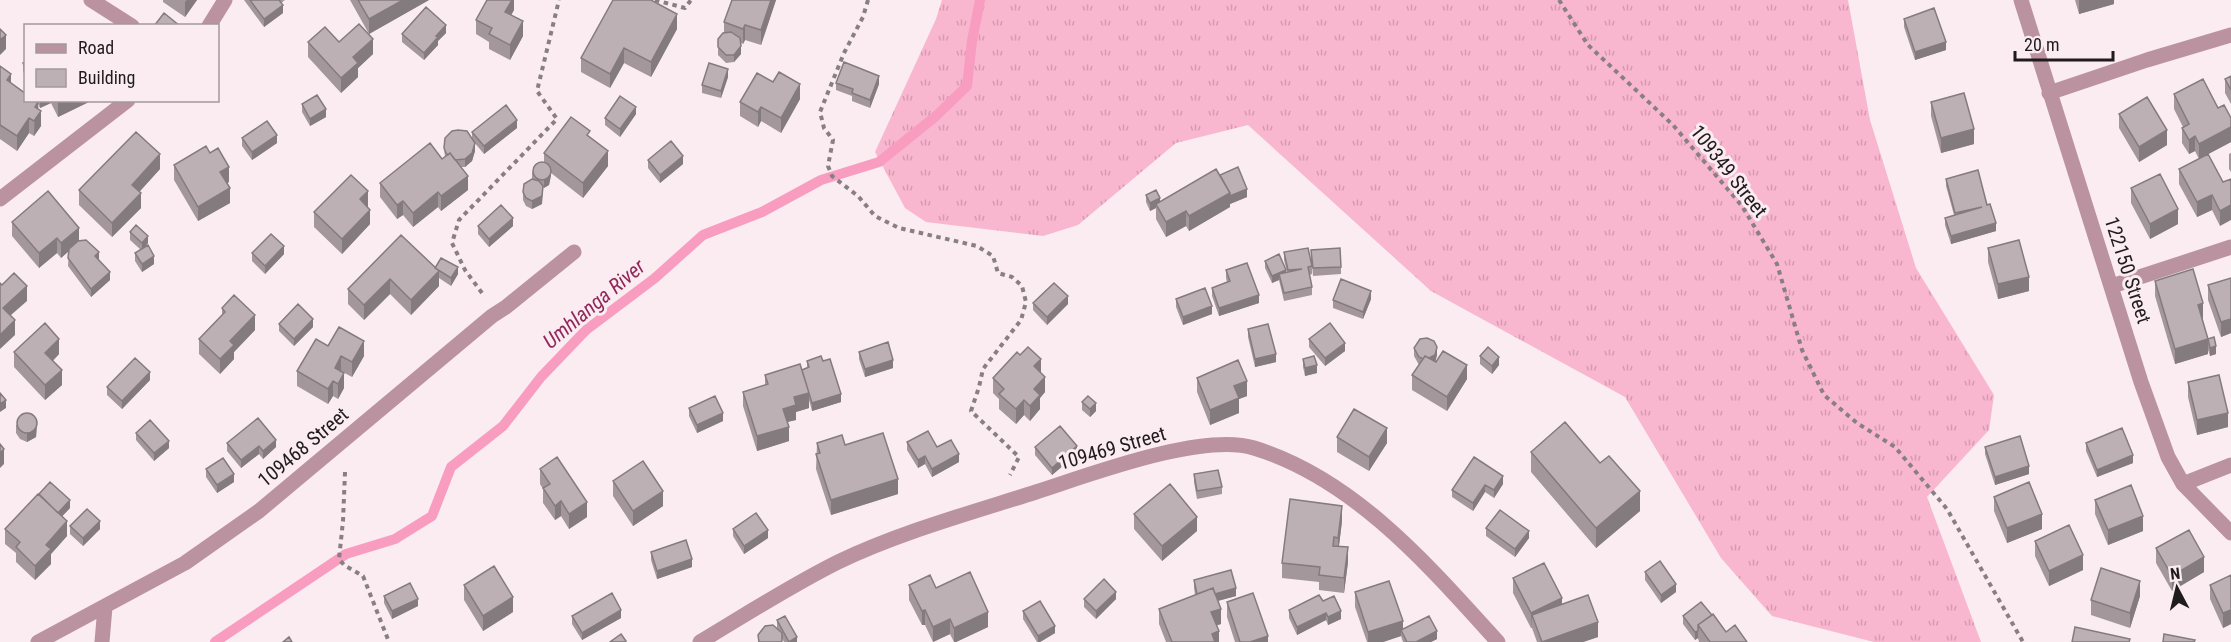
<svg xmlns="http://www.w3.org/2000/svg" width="2231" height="642" viewBox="0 0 2231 642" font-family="'Roboto Condensed',sans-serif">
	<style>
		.grass { fill: url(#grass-tufts) }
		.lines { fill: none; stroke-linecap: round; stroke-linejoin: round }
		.stream { stroke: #f89cc0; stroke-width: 10 }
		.path { stroke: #887f82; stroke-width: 4; stroke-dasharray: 4.5 4.5; stroke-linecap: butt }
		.street { stroke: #ba92a0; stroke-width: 15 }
		.wall { fill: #a3979b }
		.shaded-wall { fill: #847b7e }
		.building { fill: #bdb0b4; stroke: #847b7e; stroke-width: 1.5 }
		.labels { text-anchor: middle; stroke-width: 6; stroke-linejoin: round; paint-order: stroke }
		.street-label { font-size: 20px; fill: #201b1d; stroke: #faecf1 }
		.water-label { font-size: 21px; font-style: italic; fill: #91285b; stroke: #faecf1 }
	</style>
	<defs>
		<pattern id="grass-tufts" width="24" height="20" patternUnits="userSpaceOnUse" patternTransform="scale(1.5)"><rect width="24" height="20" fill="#f9b6cf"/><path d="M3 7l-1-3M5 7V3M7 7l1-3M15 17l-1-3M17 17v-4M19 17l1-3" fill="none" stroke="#d59cb1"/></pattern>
	</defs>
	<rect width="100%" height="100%" fill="#faecf1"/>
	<path class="grass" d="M942 0H1848L1870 120 1916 268 1994 395 1989 430 1927 497 1981 642H1874L1772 616 1721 558 1625 397 1431 291 1248 125 1176 143 1078 225 1043 236 926 222 905 208 875 152 936 19Z"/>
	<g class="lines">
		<path class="stream" d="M215 642 346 554 395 539 432 516 451 467 503 426 541 377 586 330 655 278 703 235 762 212 821 180 879 162 936 116 967 86 972 41 980 0"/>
		<path class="path" d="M655 0 685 8 691 0
			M868 0 863 17 844 53 820 112 824 128 833 140 828 166 832 176 858 196 875 216 899 228 977 246 993 256 998 273 1012 277 1022 286 1026 302 1021 320 983 369 979 387 971 411 1019 457 1010 475
			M1559 0 1588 45 1673 125 1742 206 1777 264 1802 350 1824 395 1857 423 1895 447 1947 509 2023 642
			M482 293 465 270 452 243 459 220 557 119 537 91 559 0
			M345 472 343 521 339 559 344 565 363 576 389 642"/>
		<path class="street" d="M91 0 132 26
			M2021 0 2141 382 2168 457 2183 484 2231 533
			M209 26 225 0
			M2049 93 2147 60 2231 35
			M0 199 128 100
			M2112 286 2231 247
			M2183 484 2231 465
			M38 642 185 563 259 511 492 316 506 307 574 252
			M102 642 105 607
			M700 642C745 615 790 586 838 562 901 532 970 513 1036 492 1089 475 1202 432 1254 448 1355 479 1429 566 1498 642"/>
	</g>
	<path class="wall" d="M163 0H197L185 17 163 2Z
		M244 0H285L281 3 283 13 264 27Z
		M350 0H429L369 34Z
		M514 0V10L511 15 523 36 510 60 489 49V42L476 34V20Z
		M732 0H776L761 45 745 40 743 44 741 43V54L734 62 726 63 718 55V39L724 33V22Z
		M2075 0H2114V4L2079 14Z
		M1904 19 1946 50 1915 60 1904 27Z
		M677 29 651 77 624 63 610 88 581 72V58Z
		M446 33 438 41V45L424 60 402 42V34Z
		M308 42H339L373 54 358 68V77L341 93 308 57Z
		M26 62V78L23 71V63Z
		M0 66 11 83 36 100H93L58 117 51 103 40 108 38 104 41 126 34 136 29 133 17 151 0 139Z
		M2231 76V104L2225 93V79Z
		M728 77 721 98 702 93V85Z
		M773 82 800 99 781 133 761 121 758 127 740 116V102Z
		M836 83 879 84 870 108 852 101V96L836 90Z
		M2174 94 2218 108 2231 118V142L2208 154 2223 182 2220 226 2212 210 2197 217 2179 184V169L2199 159 2195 151 2189 154 2182 143V128L2183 127 2174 109Z
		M1931 102 1974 144 1941 153 1931 116Z
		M302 104 326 117 310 126 302 112Z
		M636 114 620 137 605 125V118Z
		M2119 114 2167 145 2139 162 2119 128Z
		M517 128 484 154 474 142 475 151 472 161 465 167H461L468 190 441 211 438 207 413 227 403 215 397 219 380 197V183L442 159 445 157 444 148 472 139V132Z
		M590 137 608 166 583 198 551 173 549 185 543 188 542 204 532 209 526 206 523 200V192L532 179V172L544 163V153Z
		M242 138 277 143 252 160 242 146Z
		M2231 153V172L2229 169V154Z
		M648 160 683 164 660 183 648 168Z
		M174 165 229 182 227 183 230 203 198 221 174 180Z
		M160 169 139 192 141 208 112 237 79 205V190Z
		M1220 176 1247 197 1230 204V207L1189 231 1186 226 1166 237 1156 219V208L1150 211 1146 202V195L1160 202Z
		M1946 179 1996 231 1951 244 1945 225V218L1954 215 1946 186Z
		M2131 188 2178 224 2150 239 2131 203Z
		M368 206 367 207 370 224 342 254 314 227V212Z
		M12 222 79 241 99 260 110 280 91 297 68 266 69 251 61 258 57 253 39 268 12 236Z
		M478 226H513L489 247 478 234Z
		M130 232 148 243 144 248 154 264 142 272 135 261V253L141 250 130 240Z
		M1988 248 2029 291 1998 299 1988 262Z
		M1311 250 1341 267V274L1313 276Z
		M1284 252 1312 266V274L1309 275 1312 287V295L1284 301 1279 280 1272 283 1265 268V261L1287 272 1284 260Z
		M252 253 284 254 265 274 252 261Z
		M435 268 458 274 451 286 439 278V286L411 315 390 294 364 320 348 304V289Z
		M1226 270 1259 303 1219 316 1212 296V288L1227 282 1226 278Z
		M2231 278V333L2221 337 2208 300V285Z
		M2155 281 2203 318 2202 319 2208 339 2216 354 2210 356 2208 350V354L2175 364 2155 296Z
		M1176 299 1212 314 1183 325 1176 307Z
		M1371 299 1363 319 1333 308V300Z
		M1033 303 1068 304 1047 325 1033 310Z
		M222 308 255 330 234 352V359L220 374 199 354V339L222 315Z
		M279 324 313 327 294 346 279 331Z
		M1248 329 1276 362 1255 367 1248 337Z
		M1309 339 1345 351 1325 366 1309 347Z
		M328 346 364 356 352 377 341 371 344 388 338 399 333 396 328 404 297 386V371Z
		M1414 348 1437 355 1435 362 1467 379 1447 411 1412 390V375L1419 365 1414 356Z
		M14 352 59 354 53 361 62 385 45 400 14 367Z
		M859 352 893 368 865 377 859 359Z
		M1480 356 1499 365 1492 374 1480 364Z
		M1303 359 1317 373 1305 376 1303 367Z
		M807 361H823L841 402 812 411 809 400V408L796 412V420L787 422 789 441 757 451 743 406V392L765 385V375L802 370 807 368Z
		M1041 373 1045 392 1040 398V409L1030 421 1024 415 1016 424 999 409V399L993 393V378Z
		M1197 378 1247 396 1239 399V413L1210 425 1197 392Z
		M150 380 122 409 107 395V387Z
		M2188 382 2228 427 2197 435 2188 397Z
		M1082 402 1096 411 1090 417 1082 410Z
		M689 408 723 421 697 433 689 416Z
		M16 425 37 427 36 437 27 442 20 439 16 433Z
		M136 433 169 448 154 461 136 440Z
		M1337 437 1387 443 1369 471 1337 452Z
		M907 442 937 447 959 462 932 477 925 464 918 468 907 450Z
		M227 443 276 447 263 459 259 454 241 468 227 451Z
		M817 443 845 445 898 494 831 515 816 469Z
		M2086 443 2133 463 2097 477 2086 451Z
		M1035 447 1077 454 1052 475 1035 455Z
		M1985 447 2029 474 1995 485 1985 454Z
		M1531 452 1600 463 1640 511 1596 548 1531 472Z
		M1474 457 1503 484 1494 498 1485 492 1473 511 1452 497V490Z
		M206 469 234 482 217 493 206 477Z
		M540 469 587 517 569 529 561 516 555 520 543 503V489L540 484Z
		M1194 474 1222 487V494L1197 499 1194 482Z
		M613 481 663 506 633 526 613 496Z
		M1994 497 2042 529 2007 543 1994 511Z
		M2095 500 2143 531 2108 545 2095 514Z
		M70 508 62 516 67 536 51 554V564L35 580 16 562V553L5 544V529Z
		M1134 514 1197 531 1162 561 1134 529Z
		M1342 521 1339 546 1348 562 1344 593 1319 590V582L1282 578V563Z
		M70 526 100 529 83 546 70 534Z
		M1486 528 1529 538 1515 557 1486 536Z
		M733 529 768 538 744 554 733 536Z
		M2035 541 2083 570 2049 586 2035 556Z
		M2156 548 2204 572 2172 591 2156 563Z
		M651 552 692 567 657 579 651 560Z
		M1645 572 1676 592 1661 603 1645 580Z
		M2231 575V624L2223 628 2210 599V585Z
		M1513 578 1562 604 1598 637 1583 642H1537L1532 628H1531L1513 593Z
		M1194 580 1236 596 1218 601 1221 624 1217 625 1219 642H1166L1159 624V609L1195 595 1194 588Z
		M464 585 513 612 483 631 464 600Z
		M909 585 936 588 988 627 956 642H954L950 634 933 642 925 625H922L909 600Z
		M1355 592 1403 629 1437 639 1431 642H1403L1401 636 1383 642H1367L1355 607Z
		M384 596 418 606 392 619 384 603Z
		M2140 596 2130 628 2091 615V600Z
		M1084 599H1116L1096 619 1084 607Z
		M1323 601 1341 619 1328 625 1326 620 1297 635 1289 618V610Z
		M1227 602 1268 642H1235L1227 617Z
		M1023 611 1055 633 1040 642H1037L1023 619Z
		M1711 615 1726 632 1747 642H1699L1698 638 1695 640 1683 624V616Z
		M572 616 621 618 582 640 572 624Z
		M777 620 797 642H784L782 638V642H758V635L777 628Z"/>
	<path class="shaded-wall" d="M187 0H197L185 17V2Z
		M403 0H429L369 34V19Z
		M512 0H514V10L505 26V12Z
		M771 0H776L761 45V30Z
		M2079 0H2114V4L2079 14Z
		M283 5V13L264 27V19Z
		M677 14V29L651 77V62Z
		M523 21V36L510 60V45Z
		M446 25V33L438 41V45L424 60V53L436 36Z
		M745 25V40L743 44V29Z
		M6 35V49L0 55V40Z
		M373 39V54L358 68V77L341 93V78L353 57Z
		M1946 42V50L1915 60V52Z
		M741 46V54L734 62V55Z
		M624 48V63L610 88V74Z
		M728 69V77L721 98V91Z
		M11 74V89L7 80Z
		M879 76V84L870 108V100Z
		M800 84V99L781 133V118Z
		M40 100H51V103L40 108Z
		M62 100H93L58 117V103Z
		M38 102V116L41 111V126L34 136 35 107Z
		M636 107V114L620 137V129Z
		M761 107V121L758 127V112Z
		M326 109V117L310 126V119Z
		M29 118V133L17 151V136Z
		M517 120V128L484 154V146Z
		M2231 127V142L2199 159V144Z
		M1974 129V144L1941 153V138Z
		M2167 130V145L2139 162V147Z
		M277 135V143L252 160V152Z
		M2195 136V151L2189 154V140Z
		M475 143V151L472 161 465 167V159Z
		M608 151V166L583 198V183Z
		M160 154V169L132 200V185Z
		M683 156V164L660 183V175Z
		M229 167V182L220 187V172Z
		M551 168V176L549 185 544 188V180Z
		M468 176V190L441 211V196Z
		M543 186 542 204 532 209V201Z
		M230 188V203L198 221V207Z
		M1247 189V197L1230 204V207L1189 231V216L1230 193Z
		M368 191V206L360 214V199Z
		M438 192V207L413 227V213Z
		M141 193V208L112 237V223Z
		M2212 195V210L2197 217V202Z
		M1160 198V206L1156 204V208L1150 211V203Z
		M403 201V215L397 219V205Z
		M2231 205V220L2220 226V211Z
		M2178 209V224L2150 239V224Z
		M370 210V224L342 254V239Z
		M1186 211V226L1166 237V222Z
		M513 218V226L489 247V239Z
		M1996 223V231L1951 244V236Z
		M79 228V242L61 258V243Z
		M148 236V243L142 251V243Z
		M57 238V253L39 268V253Z
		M284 246V254L265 274V266Z
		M99 252V260L95 264V256Z
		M154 256V264L142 272V264Z
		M458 267V274L451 286V278Z
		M1286 270V277L1279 274V280L1272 283V276Z
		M439 271V286L411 315V300Z
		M110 272V280L91 297V289Z
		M2029 277V291L1998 299V284Z
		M390 279V294L364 320V305Z
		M27 286V301L3 322V308Z
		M1371 291V299L1363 319V312Z
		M1259 295V303L1219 316V308Z
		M1068 296V304L1047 325V317Z
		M2203 303V318L2198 320V305Z
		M1212 306V314L1183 325V317Z
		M255 315V330L234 352V359L220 374V359L230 341Z
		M313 319V327L294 346V339Z
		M2231 319V333L2221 337V322Z
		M15 320V335L0 349V335Z
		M59 339V354L45 368V353Z
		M2208 339V354L2175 364V349Z
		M364 341V356L352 377V362Z
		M1345 343V351L1325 366V358Z
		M2216 346V354L2210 356V348Z
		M1437 347V355L1435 363 1426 360Z
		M1276 354V362L1255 367V359Z
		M341 356V371L335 383V368Z
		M1499 357V365L1492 374V366Z
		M1041 359V374L1034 366Z
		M893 360V368L865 377V369Z
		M1317 365V373L1305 376V368Z
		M1467 365V379L1447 411V397Z
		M62 370V385L45 400V385Z
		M150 372V380L122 409V401Z
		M344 373V388L338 399V384Z
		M1045 377V392L1040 398V409L1030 421V406L1034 389Z
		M333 381V396L328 404V389Z
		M1247 381V396L1239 399V413L1210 425V410L1234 386Z
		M809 393V408L796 412V420L783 423V409L794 397Z
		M841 394V402L812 411V403Z
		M6 400V408L0 412V404Z
		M1024 400V415L1016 424V409Z
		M1096 403V411L1090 417V409Z
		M723 413V421L697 433V425Z
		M2228 413V427L2197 435V420Z
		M37 420 36 437 27 442V434Z
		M789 427V441L757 451V436Z
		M1387 428V443L1369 471V457Z
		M276 440V447L263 459V451Z
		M169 441V448L154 461V453Z
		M259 446V454L241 468V460Z
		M1077 446V454L1052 475V468Z
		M4 449V464L0 468V453Z
		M959 454V462L932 477V469Z
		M2133 455V463L2097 477V470Z
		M925 456V464L918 468V460Z
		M2029 466V474L1995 485V477Z
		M234 474V482L217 493V485Z
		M1503 476V484L1494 498V490Z
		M898 479V494L831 515V500Z
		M1485 485V492L1473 511V503Z
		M663 491V506L633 526V511Z
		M1640 491V511L1596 548V528Z
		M70 500V508L56 523V515Z
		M561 501V516L555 520V506Z
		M587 502V517L569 529V514Z
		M1342 506V521L1338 553V538Z
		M2042 514V529L2007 543V528Z
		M2143 516V531L2108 545V530Z
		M1197 517V531L1162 561V546Z
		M67 521V536L51 554V564L35 580V566L46 545Z
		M100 521V529L83 546V538Z
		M768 530V538L744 554V546Z
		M1529 531V538L1515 557V549Z
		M1348 547V562L1344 593V578Z
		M2083 555V570L2049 586V571Z
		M2204 557V572L2172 591V576Z
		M692 559V567L657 579V571Z
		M2140 581V596L2130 628V613Z
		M1676 584V592L1661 603V595Z
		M1236 588V596L1198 606V598Z
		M1116 592V599L1096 619V611Z
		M513 597V612L483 631V616Z
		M1562 598V613L1532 615 1531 628V613Z
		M418 599V606L392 619V611Z
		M1221 609V624L1211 627V612Z
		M621 610V618L582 640V633Z
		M925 610V625H922V611Z
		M2231 610V624L2223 628V613Z
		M1341 611V619L1328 625V617Z
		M988 612V627L956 642H954V628Z
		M1326 613V620L1297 635V627Z
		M950 619V634L933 642V627Z
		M1403 621V633L1401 630V636L1383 642H1368V632Z
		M1598 622V637L1583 642H1542Z
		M1055 626V633L1040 642H1038V636Z
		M1219 631V642H1212V634Z
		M1437 631V639L1431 642H1416Z
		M1698 631V638L1695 640V632Z
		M1268 636V642H1250Z
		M797 637V642H789Z"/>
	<path class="building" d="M250 0H279L283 5 264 19Z
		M358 0H403L369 19Z
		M487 0H512L505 12 523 21 510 45 489 34 492 28 476 20Z
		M613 0H651L677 14 651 62 624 48 610 74 581 58Z
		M732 0H771L761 30 745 25 743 29 724 22Z
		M426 7 446 25 436 36 438 37 424 53 402 34Z
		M1934 8 1946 42 1915 52 1904 19Z
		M164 13 180 26H154Z
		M359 24 373 39 353 57 358 63 341 78 308 42 325 27 339 42Z
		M0 29 6 35 0 40Z
		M731 32 740 38 741 46 734 55H726L718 47V39L723 33Z
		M26 62V70L23 63Z
		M844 62 879 76 870 100 852 93 853 89 836 83Z
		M709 63 728 69 721 91 702 85Z
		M0 66 11 74 7 80 26 94V100H35L38 102 35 107 41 111 34 121 29 118 17 136 0 125Z
		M779 72 800 84 781 118 761 107 758 112 740 102 757 73 773 82Z
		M2231 76V90L2225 79Z
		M2203 79 2218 108 2224 105 2231 118V127L2199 144 2195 136 2189 140 2182 128 2189 124 2174 94Z
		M1964 93 1974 129 1941 138 1931 102Z
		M317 95 326 109 310 119 302 104Z
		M620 96 636 107 620 129 605 118Z
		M2147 97 2167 130 2139 147 2119 114Z
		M506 105 517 120 484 146 472 132Z
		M571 117 590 131 587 135 608 151 583 183 544 153Z
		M267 121 277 135 252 152 242 138Z
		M458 130 467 131 475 143 472 153 465 159 455 160 450 153 448 155 446 153 444 148 445 138 452 131Z
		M136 132 160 154 132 185 141 193 112 223 79 190Z
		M671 141 683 156 660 175 648 160Z
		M430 143 442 159 450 153 468 176 441 196 438 192 413 213 403 201 397 205 380 183Z
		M206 146 210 153 218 148 229 167 220 172 230 188 198 207 174 165Z
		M2208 154 2223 182 2231 179V205L2220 211 2212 195 2197 202 2179 169Z
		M533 171a9 9 0 1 1 18 0a9 9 0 1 1-18 0Z
		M1238 167 1247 189 1230 196V193L1220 175Z
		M1216 169 1230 193 1189 216 1186 211 1166 222 1156 204Z
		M1978 170 1987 205 1990 204 1996 223 1951 236 1945 218 1982 207 1955 213 1946 179Z
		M2160 174 2178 209 2150 224 2131 188Z
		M351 175 368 191 360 199 370 210 342 239 314 212Z
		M532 179 539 181 543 186 542 196 532 201 526 198 523 192 524 184Z
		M1156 190 1160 198 1150 203 1146 195Z
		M48 191 79 228 61 243 57 238 39 253 12 222Z
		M501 205 513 218 489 239 478 226Z
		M136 225 148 236 142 243 130 232Z
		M271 234 284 246 265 266 252 253Z
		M401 235 439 271 411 300 390 279 364 305 348 289Z
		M86 240 99 252 95 256 110 272 91 289 68 258 69 249 78 241Z
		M2019 240 2029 277 1998 284 1988 248Z
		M148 245 154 256 142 264 135 253Z
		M1308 248 1312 266 1308 267 1312 287 1284 293 1279 274 1302 269 1288 270 1284 252Z
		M1340 248 1341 267 1313 268 1311 250Z
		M1279 254 1286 270 1272 276 1265 261Z
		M441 258 458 267 451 278 435 268Z
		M1247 263 1259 295 1219 308 1212 288 1230 281 1226 270Z
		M2193 269 2203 303 2198 305 2208 339 2175 349 2155 281Z
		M14 273 27 286 3 308 15 320 0 335V283L2 285Z
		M2231 278V319L2221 322 2208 285Z
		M1341 279 1371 291 1363 312 1333 300Z
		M1054 283 1068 296 1047 317 1033 303Z
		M1205 288 1212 306 1183 317 1176 299Z
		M234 295 255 315 230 341 234 345 220 359 199 339 225 312 222 308Z
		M298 304 313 319 294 339 279 324Z
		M45 323 59 339 45 353 62 370 45 385 14 352Z
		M1330 323 1345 343 1325 358 1309 339Z
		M1268 324 1276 354 1255 359 1248 329Z
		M339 327 364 341 352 362 341 356 335 368 344 373 338 384 333 381 328 389 297 371 316 339 328 346Z
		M2214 337 2216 346 2210 348 2208 339Z
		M1427 338 1434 341 1437 347 1435 355 1429 358 1425 356 1423 359 1419 357 1414 348 1420 339Z
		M888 342 893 360 865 369 859 352Z
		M1028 347 1041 359 1034 366 1045 377 1034 389 1040 395 1030 406 1024 400 1016 409 999 394 1004 389 993 378 1017 352 1020 355Z
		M1488 347 1499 357 1492 366 1480 356Z
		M1443 351 1467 365 1447 397 1412 375 1425 356 1436 362Z
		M821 356 823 361 830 359 841 394 812 403 802 370 809 367 807 361Z
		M1314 356 1317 365 1305 368 1303 359Z
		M135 358 150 372 122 401 107 387Z
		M1238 360 1247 381 1234 386 1239 398 1210 410 1197 378Z
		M800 364 809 393 794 397 796 405 783 409 789 427 757 436 743 392 768 384 765 375Z
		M2219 375 2228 413 2197 420 2188 382Z
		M0 393 6 400 0 404Z
		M715 396 723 413 697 425 689 408Z
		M1088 396 1096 403 1090 409 1082 402Z
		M1354 409 1387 428 1369 457 1337 437Z
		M17 423a10 10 0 1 1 20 0a10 10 0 1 1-20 0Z
		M258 418 276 440 263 451 259 446 241 460 227 443Z
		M150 420 169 441 154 453 136 433Z
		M1565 422 1600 463 1609 456 1640 491 1596 528 1531 452Z
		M1060 426 1077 446 1052 468 1035 447Z
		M2122 428 2133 455 2097 470 2086 443Z
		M928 431 937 447 951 440 959 454 932 469 925 456 918 460 907 442Z
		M883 433 898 479 831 500 816 454 820 453 817 443 842 435 845 445Z
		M2020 436 2029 466 1995 477 1985 447Z
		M0 444 4 449 0 453Z
		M557 457 587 502 569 514 561 501 555 506 543 488 550 484 540 469Z
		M1474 457 1503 476 1494 490 1485 485 1473 503 1452 490Z
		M223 458 234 474 217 485 206 469Z
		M643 461 663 491 633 511 613 481Z
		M1218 470 1222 487 1197 491 1194 474Z
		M50 482 70 500 58 513 39 494Z
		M2029 482 2042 514 2007 528 1994 497Z
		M1170 484 1197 517 1162 546 1134 514Z
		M2131 485 2143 516 2108 530 2095 500Z
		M38 494 67 521 46 545 51 549 35 566 16 547 20 542 5 529Z
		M1290 499 1342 506 1338 538 1334 537 1333 546 1348 547 1344 578 1319 575 1320 567 1282 563Z
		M87 509 100 521 83 538 70 526Z
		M1500 510 1529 531 1515 549 1486 528Z
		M756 513 768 530 744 546 733 529Z
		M2069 525 2083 555 2049 571 2035 541Z
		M2189 530 2204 557 2172 576 2156 548Z
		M686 540 692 559 657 571 651 552Z
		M1660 561 1676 584 1661 595 1645 572Z
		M1544 563 1562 598 1531 613 1513 578Z
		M494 566 513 597 483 616 464 585Z
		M2101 568 2140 581 2130 613 2091 600Z
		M1231 570 1236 588 1215 594 1213 588 1197 594 1194 580Z
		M970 572 988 612 954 628 950 619 933 627 925 610 922 611 909 585 930 575 936 588Z
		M2231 575V610L2223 613 2210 585Z
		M1104 579 1116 592 1096 611 1084 599Z
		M1389 581 1403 621 1368 632 1355 592Z
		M410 583 418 599 392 611 384 596Z
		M1213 588 1221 609 1211 612 1219 631 1212 634 1215 642H1172L1159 609Z
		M612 593 621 610 582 633 572 616Z
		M1253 593 1268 636 1250 642H1240L1227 602Z
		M1319 595 1323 601 1334 596 1341 611 1328 617 1326 613 1297 627 1289 610Z
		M1588 595 1598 622 1542 642 1532 615Z
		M1040 601 1055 626 1038 636 1023 611Z
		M1701 602 1712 615 1698 625V631L1695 632 1683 616Z
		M1713 614 1726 632 1735 625 1747 642H1710L1698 625Z
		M785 616 797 637 789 642 777 620Z
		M1429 616 1437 631 1416 642H1407L1401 630Z
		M773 625 782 633V641L781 642H759L758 635 765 626Z
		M2075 627 2130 639 2129 642H2072Z
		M621 634 626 641 624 642H610Z
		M2164 634 2195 640 2194 642H2163Z
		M289 637 292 642H283Z"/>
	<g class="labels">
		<g class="street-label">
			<text transform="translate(1729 171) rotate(52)" y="7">109349 Street</text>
			<text transform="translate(2128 270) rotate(72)" y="7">122150 Street</text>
			<text transform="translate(303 447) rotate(-40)" y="7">109468 Street</text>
			<text transform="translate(1112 448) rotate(-16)" y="7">109469 Street</text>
		</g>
		<g class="water-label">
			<text transform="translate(594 304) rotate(-40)" y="7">Umhlanga River</text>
		</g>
	</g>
	<rect x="24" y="24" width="195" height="78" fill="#faecf1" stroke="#a3989c" stroke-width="1.5"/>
	<rect x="36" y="44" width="30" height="9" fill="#ba92a0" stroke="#a3989c" stroke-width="1.5"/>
	<text x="78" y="54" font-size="18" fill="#201b1d">Road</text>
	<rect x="36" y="69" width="30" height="18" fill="#bdb0b4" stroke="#a3989c" stroke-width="1.5"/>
	<text x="78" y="84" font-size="18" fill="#201b1d">Building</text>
	<g transform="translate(2177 588) rotate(353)" stroke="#faecf1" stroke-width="4.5" paint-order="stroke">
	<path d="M0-4.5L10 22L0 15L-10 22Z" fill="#201b1d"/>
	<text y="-9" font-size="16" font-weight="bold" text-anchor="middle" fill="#201b1d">N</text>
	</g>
	<path d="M2015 51v9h98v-9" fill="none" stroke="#201b1d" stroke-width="3"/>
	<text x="2024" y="51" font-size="18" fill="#201b1d" stroke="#faecf1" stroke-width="4.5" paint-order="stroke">20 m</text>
</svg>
